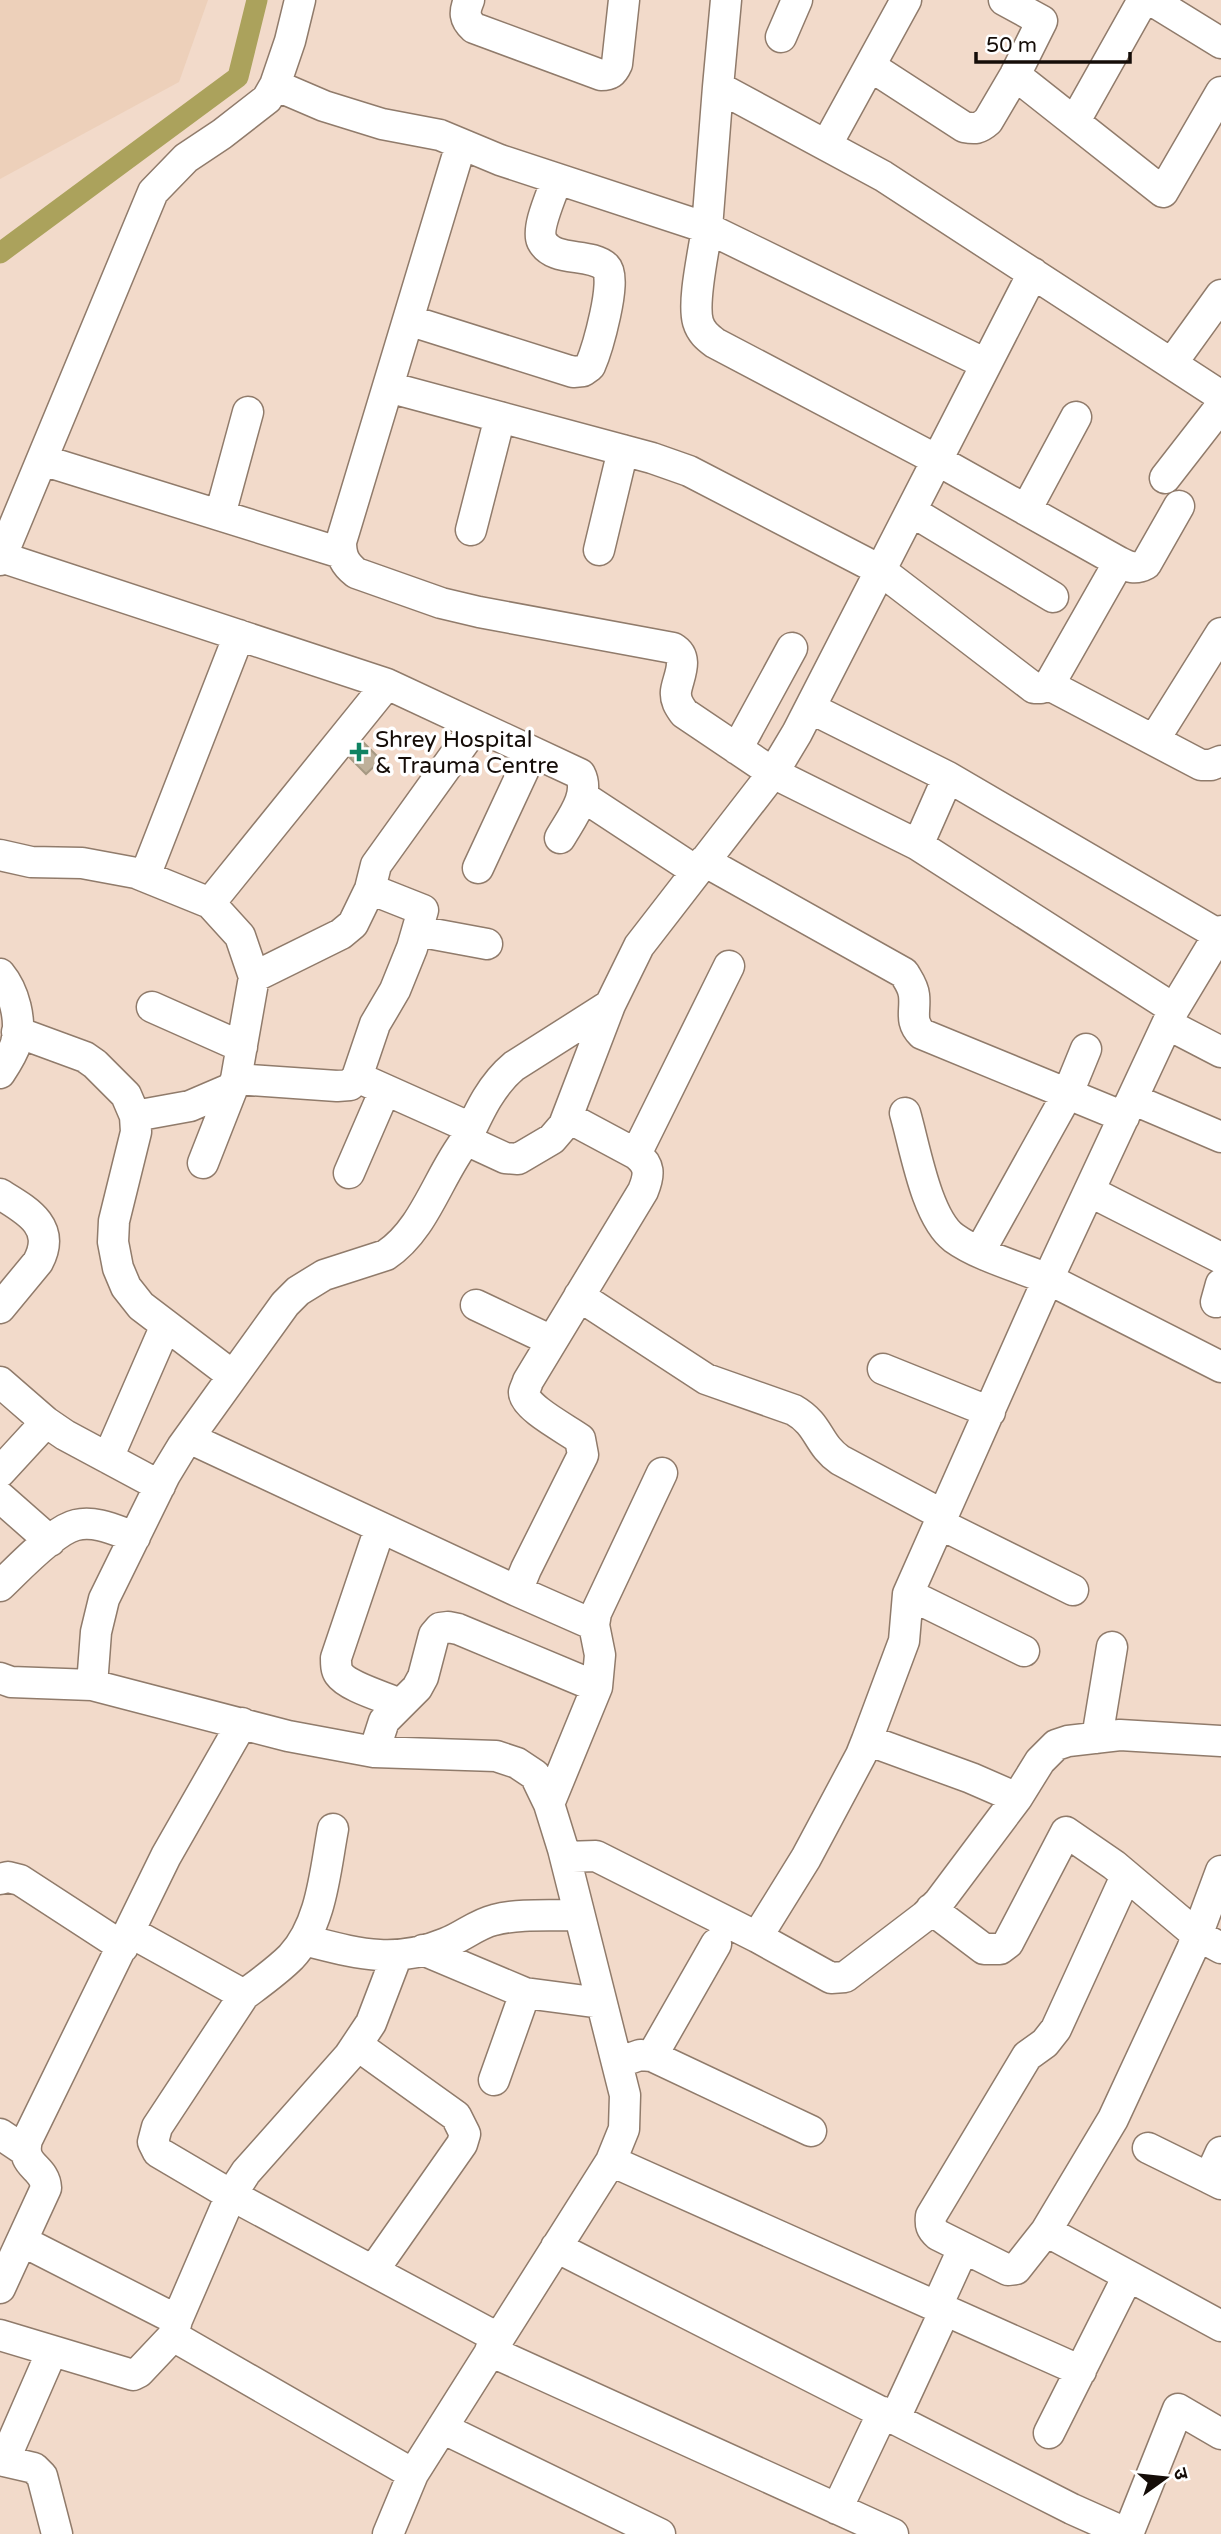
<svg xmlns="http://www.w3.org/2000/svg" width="1221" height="2534" viewBox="0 0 1221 2534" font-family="'Varela Round','Noto Sans Devanagari',sans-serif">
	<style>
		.built { fill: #edd0ba }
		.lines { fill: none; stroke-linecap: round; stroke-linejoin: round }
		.canal { stroke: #aba25c; stroke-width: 21 }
		.building { fill: #beb09a; stroke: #a69983; stroke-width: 2 }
		.minor-casing { stroke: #907b6b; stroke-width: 33 }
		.minor { stroke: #fff; stroke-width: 30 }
		.poi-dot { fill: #0f8362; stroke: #fff; stroke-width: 2.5 }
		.labels { text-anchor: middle; stroke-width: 7; stroke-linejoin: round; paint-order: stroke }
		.poi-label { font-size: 23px; fill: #150d08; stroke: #fff; text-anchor: start }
	</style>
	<rect width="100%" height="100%" fill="#f2daca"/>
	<path class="built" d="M0 0H208L179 82 0 179Z"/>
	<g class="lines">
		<path class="canal" d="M0 253 238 77 257 0"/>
	</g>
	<path class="building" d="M363 742 381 760 366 774 350 758Z"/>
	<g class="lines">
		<defs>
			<path id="minor" d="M469 0C464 12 464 19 474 28L601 75C610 75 613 73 617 64L624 0
				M1151 0 1221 43
				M781 37 797 0
				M870 66 964 127C975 129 979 129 988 121L1015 75 1042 21 1004 0
				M1015 75 1163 192 1221 92
				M275 85 324 106 382 124 440 135 500 160 707 228 718 87 883 176 1221 396
				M718 87 726 0
				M1075 121 1143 0
				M461 144 341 542C341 557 345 564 356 573L441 603 479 612 673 648C690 658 678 677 676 691 675 700 679 706 684 713L773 773 918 845 1174 1009
				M827 144 906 0
				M408 320 573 372 583 371 590 366C597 350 618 279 606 267 590 252 553 263 542 241 536 228 552 194 557 179
				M1172 363 1221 295
				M986 364 707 228C704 251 692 301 698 322 701 332 707 337 715 343L937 460 1119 562
				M388 387 652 458 689 471 880 570 1034 688H1041L1049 685 1119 562C1129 567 1135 570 1146 564L1179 506
				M42 460 341 553
				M1165 478 1221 406
				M1026 510 1076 417
				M911 511 1053 597
				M220 515 248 412
				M471 530 500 417
				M599 550 623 450
				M1 557 387 684 210 903
				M0 560 153 192 186 158 222 134 267 99 275 85 290 41 300 0
				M387 684 580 774C591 795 570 820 560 838
				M1049 685 1201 765H1211L1221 761
				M810 708 948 777 1219 935
				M1154 740 1221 633
				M737 749 792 648
				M582 796 696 871
				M918 845 948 777
				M0 855 31 862 82 863 136 873 210 903 240 936 254 977 341 934 353 924 370 889 423 910 412 948 395 990 375 1024 357 1077 350 1085 337 1086 236 1079 254 977
				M704 861 904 973C908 980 913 986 914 995 916 1011 909 1021 922 1034L1124 1117
				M478 868 532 752
				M145 876 239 635
				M370 889 376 865 475 727
				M417 931 487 944
				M1221 931 1174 1009 1048 1279 1221 1367
				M0 974C14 991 22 1020 16 1043 13 1053 6 1064 0 1073
				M152 1007 242 1047
				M1167 1024 1221 1052
				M17 1032 85 1057 95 1064 126 1095 135 1116 136 1132 114 1221 113 1242 118 1268 126 1287 141 1306 233 1376
				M357 1077 471 1128
				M1132 1099 1221 1137
				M135 1116 190 1106 232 1088
				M567 1117 636 1154C650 1165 650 1174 643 1191L528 1381C527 1385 525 1388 524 1392 523 1407 568 1430 580 1439L583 1455 526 1569 517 1591 594 1625
				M466 1140C479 1112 491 1085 514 1066L610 1005
				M636 1154 729 966
				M203 1163 236 1079
				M349 1173 385 1090
				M1089 1191 1221 1258
				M0 1194C26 1210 57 1226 38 1262L0 1308
				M980 1251 1068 1093 1086 1049
				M579 1296 706 1379 794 1410C820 1425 817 1444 840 1460L943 1515
				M1216 1302 1221 1284
				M476 1305 552 1341
				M883 1369 990 1412
				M0 1382 46 1422 65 1435 160 1486
				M189 1438 517 1591
				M108 1458 166 1325
				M0 1472 46 1422
				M0 1497 50 1541
				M940 1524 1073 1590
				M380 1528 336 1658C336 1664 336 1670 339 1674 348 1687 385 1697 400 1704
				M0 1586C17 1570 54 1530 76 1525 96 1520 117 1531 135 1537
				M908 1594 1024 1651
				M0 1678 11 1682 92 1685 288 1736 374 1752 496 1756 517 1763 535 1775 549 1804 563 1849 625 2095 624 2129 611 2161 413 2474 388 2534
				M92 1685 96 1632 104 1599 165 1475 182 1447 285 1304 298 1291 324 1275 386 1255C425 1229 438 1176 466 1140L505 1158 518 1159 552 1139 564 1125 610 1005 639 946 773 773 797 733 1033 273
				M1097 1738 1112 1647
				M867 1740 904 1641 908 1594 1048 1279C1019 1267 979 1256 954 1238 926 1217 915 1147 905 1113
				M374 1752 384 1721 417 1688 423 1677 434 1635 440 1628 448 1627 458 1629 597 1687
				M549 1804 597 1687 600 1655 594 1625 596 1613 662 1473
				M565 1857 596 1856 757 1937 806 1858 861 1755 867 1740 971 1778 1017 1798 1040 1761 1056 1745 1068 1741 1120 1735 1221 1741
				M1221 1871 1192 1949 1113 2119 1046 2231 1221 2326
				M0 1879 8 1877 20 1880 123 1947
				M931 1909 984 1949H1000L1008 1943 1066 1832 1114 1865 1197 1935 1221 1948
				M130 1932 244 1995 157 2127 153 2142 158 2152 231 2195 498 2338
				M757 1937 831 1978 845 1977 925 1916 939 1902 1017 1798
				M304 1940C356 1953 393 1965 446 1943 462 1937 477 1924 494 1920 521 1913 552 1916 579 1915
				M423 1950 525 1993 601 2003
				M397 1955 371 2023 349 2056 246 2172 231 2195 177 2320 173 2336 413 2474
				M244 1995C260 1983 277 1971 291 1957 322 1924 325 1871 333 1829
				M357 2045 456 2116 465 2134 462 2144 373 2271
				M652 2056 716 1944
				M617 2063 640 2055 652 2056 811 2131
				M494 2080 525 1993
				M0 2134 24 2150
				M1148 2148 1209 2178
				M1221 2152 1209 2178 1221 2184
				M611 2161 1081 2371
				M1046 2231 1016 2269 1008 2270 938 2235C931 2229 930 2225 931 2216L1027 2056 1045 2043 1056 2029 1126 1876
				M22 2241 177 2320
				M556 2247 1072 2509 1128 2534 1178 2409 1221 2434
				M0 2288 46 2188C45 2166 20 2167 27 2140L166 1856 242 1723
				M937 2306 963 2249
				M0 2335 133 2375 139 2372 173 2336
				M490 2351 893 2534
				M895 2418 945 2310
				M442 2428 660 2534
				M1049 2433 1128 2276
				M0 2460 34 2468 42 2476 57 2534
				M4 2461 52 2351
				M837 2509 883 2412"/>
		</defs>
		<use href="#minor" class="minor-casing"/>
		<use href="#minor" class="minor"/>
	</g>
	<path class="poi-dot" d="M355.5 741.5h7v7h7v7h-7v7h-7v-7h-7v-7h7z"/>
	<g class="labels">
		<g class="poi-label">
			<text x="375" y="747">Shrey Hospital<tspan x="375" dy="26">&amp; Trauma Centre</tspan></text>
		</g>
	</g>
	<g transform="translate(1165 2478) rotate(75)" stroke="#ffffff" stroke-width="5" paint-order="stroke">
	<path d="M0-5L12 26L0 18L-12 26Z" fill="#150d08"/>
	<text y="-10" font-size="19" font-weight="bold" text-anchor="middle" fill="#150d08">उ</text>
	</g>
	<path d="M976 52v10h154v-10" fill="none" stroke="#150d08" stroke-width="3.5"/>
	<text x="986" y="52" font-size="21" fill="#150d08" stroke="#ffffff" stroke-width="5" paint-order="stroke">50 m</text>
</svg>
